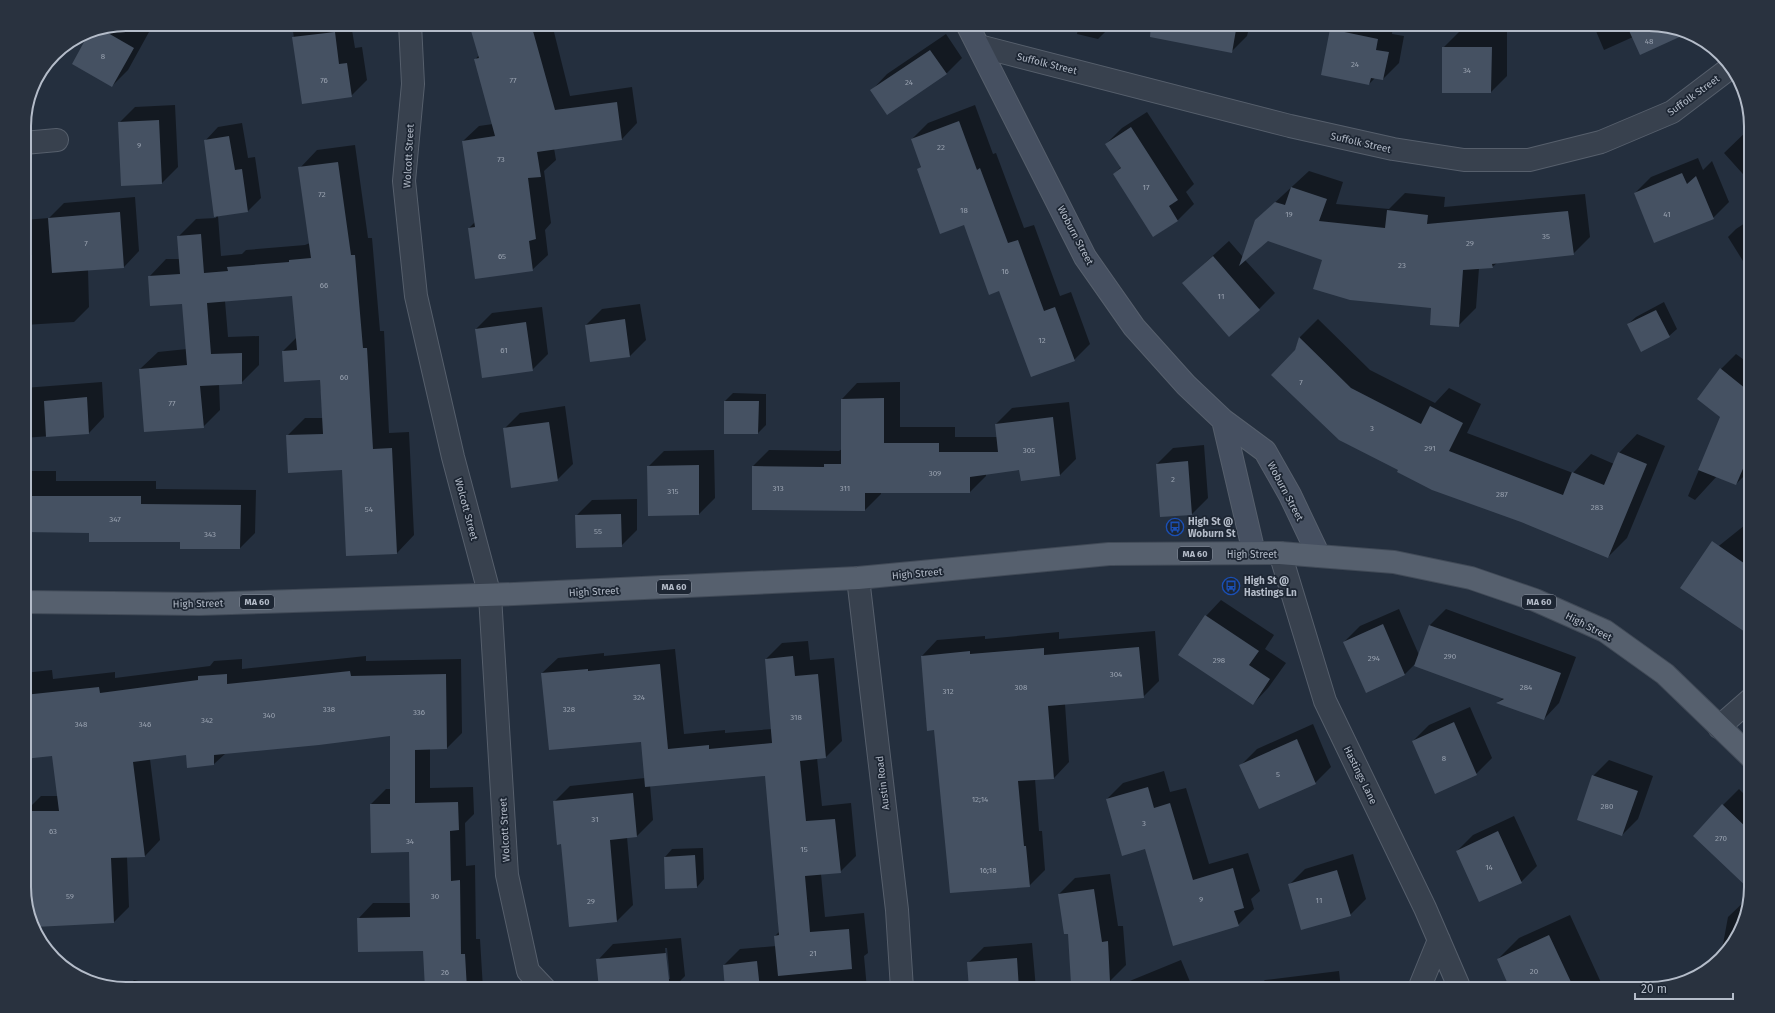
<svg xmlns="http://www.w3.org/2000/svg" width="1775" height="1013" viewBox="0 0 1775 1013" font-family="'Fira Sans',sans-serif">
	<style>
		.shadow { fill: #0007; fill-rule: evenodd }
		.building { fill: #455162 }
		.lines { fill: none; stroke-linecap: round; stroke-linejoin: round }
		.street-casing { stroke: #565f6c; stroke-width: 24 }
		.secondary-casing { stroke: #565f6c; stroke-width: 24 }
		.primary-casing { stroke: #414a57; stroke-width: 24 }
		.street { stroke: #38414e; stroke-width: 22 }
		.secondary { stroke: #465061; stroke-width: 22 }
		.primary { stroke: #56606e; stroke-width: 22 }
		.labels { text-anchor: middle; stroke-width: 3.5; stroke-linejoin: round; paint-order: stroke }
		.number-label { font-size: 8px; fill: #98a1af }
		.shield { fill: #1d2633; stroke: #878f9c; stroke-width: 1 }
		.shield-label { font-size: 9px; font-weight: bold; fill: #b4bcc9 }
		.street-label { font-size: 10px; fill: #b4bcc9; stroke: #1d2633 }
		.poi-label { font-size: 10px; font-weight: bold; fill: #b4bcc9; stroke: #1d2633; text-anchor: start }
		.rim { fill: none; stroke: #b4bcc9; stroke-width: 2 }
	</style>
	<rect width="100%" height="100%" fill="#242f3e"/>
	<path class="shadow" d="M126 24H136L149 32 128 70 112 86 92 31Z
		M292 24H351L355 48 362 47 367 80 351 96 303 103Z
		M470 24H552L570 96 632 87 637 123 622 139 554 148 556 160 544 171 551 223 545 230 548 255 532 270 469 228 475 222 463 141 479 126 493 124 475 60 479 55Z
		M846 24H866L850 32Z
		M1079 24H1113L1098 39 1077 34Z
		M1190 24H1250L1247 36 1231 52Z
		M1337 24H1393L1392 34 1404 36 1399 63 1383 79 1375 78 1369 84 1331 30Z
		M1593 24H1649L1676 31 1665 42 1633 37 1604 50Z
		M1459 32H1507V76L1491 92 1443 48Z
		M946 34 962 58 946 74 872 90 887 74Z
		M175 105 178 167 162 183 119 123 135 107Z
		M975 105 993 154 996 153 1024 228 1034 225 1060 296 1071 292 1090 344 1074 360 1000 290 964 224 918 170 922 165 912 139 928 123Z
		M1147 112 1194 184 1186 192 1194 204 1178 220 1154 236 1114 174 1121 167 1106 144 1122 128Z
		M242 123 248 158 255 157 261 198 248 211 218 216 221 256 242 254 246 250 305 245 310 243 300 168 317 150 355 145 368 238H372L380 331H384L389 433 409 432 414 535 397 553 347 555 343 469 287 436 305 418H323L320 379 283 351 297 337 293 295 225 301 228 337 259 336V365L241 383 219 384 220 410 203 427 140 369 158 352 187 349 183 303 149 277 166 259H180L178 237 196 219 216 218 205 141 218 127Z
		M1751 127V183L1724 153Z
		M1698 158 1703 170 1712 161 1729 202 1713 218 1635 193 1651 177Z
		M1309 171 1343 182 1336 204 1389 209 1405 193 1445 197 1444 207 1585 194 1590 237 1573 254 1497 263 1492 267 1479 268 1476 308 1458 326 1433 307 1323 259 1268 240 1245 260 1275 293 1259 309 1183 283 1229 241 1243 257 1256 220Z
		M135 197 139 251 124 267 88 269 89 307 74 322 24 325V220L49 218 64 203Z
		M1751 219V255L1743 261 1728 237 1736 229Z
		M1664 302 1677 329 1669 336 1628 324 1636 317Z
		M640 304 646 340 630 356 586 325 602 309Z
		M542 307 548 354 532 370 476 329 492 313Z
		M1318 319 1370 370 1435 403 1449 388 1481 404 1467 433 1573 473 1591 454 1614 464 1619 453 1637 434 1665 446 1627 538 1608 557 1399 470 1295 351 1299 338Z
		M1736 354 1751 365V469L1736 484 1717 476 1695 500 1688 496 1721 417 1698 398 1721 369Z
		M102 382 104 417 89 433 24 438V388Z
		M900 382V427H955V437H997L996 424 1012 408 1069 402 1076 459 1060 475 1022 480 1020 469 986 474V476L970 492H881V494L865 510 753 466 769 450 839 451 842 449V399L857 383Z
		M733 393 766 394V425L758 433 725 401Z
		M565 406 573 464 557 480 504 429 520 413Z
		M1204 445 1208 498 1192 514 1161 516 1157 464 1173 448Z
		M714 450 715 498 699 514 648 467 664 451Z
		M24 471H56V481H156V489L256 490 255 533 240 548 90 532 24 531Z
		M637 499V530L621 546 576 516 592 500Z
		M1745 525 1751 529V635L1715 549Z
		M1221 600 1274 635 1265 649 1286 663 1268 688 1253 704 1206 616Z
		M1399 609 1419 655 1430 625 1446 609 1576 657 1559 703 1544 719 1498 702 1503 698 1414 665 1405 674 1366 692 1344 642 1360 626Z
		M1155 631 1159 681 1143 697 1065 704 1069 762 1054 778 1035 779 1039 831H1042L1045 870 1029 886 935 729 922 656 937 640 985 636V639L1059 632V639Z
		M808 641 810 660 834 658 842 741 826 757 817 758 822 806 851 803 856 856 840 872 821 874 825 917 864 913 868 953 864 956 867 989H726L724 965 740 949 776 946 775 936 779 932 766 775 650 785 653 820 637 836 627 837 633 905 617 921 562 843 554 802 570 786 645 778 642 741 542 673 558 658 604 653V656L675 649 684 734 725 730V733L772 729 766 659 782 643Z
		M366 656V661L461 659 462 733 447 748H430V788L473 787 474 814 465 823 466 866 475 865 476 939H480L483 989H426L424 950 358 919 373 903H410V851L371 804 386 789H391V735L226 753 214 764 188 766 187 754 150 759 160 840 145 856 127 857 129 907 114 922 35 926 29 909 26 811 41 796H58L53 755 24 758V673L52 670 53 679 115 672V678L210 666 214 661 242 659V669Z
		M1470 707 1492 758 1476 774 1413 741 1429 725Z
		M1313 724 1331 767 1315 783 1241 765 1257 749Z
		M1609 760 1653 776 1638 819 1622 835 1593 776Z
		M1164 771 1170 792 1186 788 1209 864 1248 853 1260 891 1251 899 1254 909 1238 925 1107 799 1123 783Z
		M1739 789 1751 801V877L1744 883 1723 805Z
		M1514 816 1537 866 1521 882 1457 851 1473 835Z
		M703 848 704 879 697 887 665 857 672 849Z
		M1353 854 1366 899 1350 915 1289 885 1305 869Z
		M1110 874 1118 926H1123L1126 965 1110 981 1069 933 1059 894 1075 878Z
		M1748 898 1737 938 1721 955 1728 917Z
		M1570 915 1604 989H1512L1498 959 1519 938Z
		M681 938 685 976 680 981 692 989H600L598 960 613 944ZM665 948H667L670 979H668Z
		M1032 943 1036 989H970L968 963 984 947Z
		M1181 960 1193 989H1114L1115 987Z
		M1339 971 1341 989H1253L1265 980Z
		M134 980 164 987V989H125Z"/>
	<path class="building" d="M469 24H531L555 110 617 102 622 140 537 152 541 177 528 178 536 239 529 241 533 271 475 279 468 228 475 227 462 141 495 136 474 59 479 58Z
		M1151 24H1237L1232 53 1150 37Z
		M1626 24H1649L1686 34 1640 55Z
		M101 29 134 48 112 87 72 64 90 31Z
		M1330 29 1378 39 1376 50 1389 52 1383 80 1371 78 1369 85 1321 75Z
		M335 32 339 64 347 63 352 97 302 104 292 37Z
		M1442 47H1492L1491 93H1442Z
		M930 50 947 74 887 115 870 90Z
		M159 120 162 184 121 186 118 122Z
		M959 121 977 170 980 168 1008 243 1018 240 1044 311 1055 307 1075 361 1031 377 999 291 989 295 964 225 940 234 917 169 921 167 911 139Z
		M1131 127 1178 200 1169 206 1178 221 1153 237 1113 174 1121 168 1105 144Z
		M229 136 235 170 242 169 248 212 214 217 204 140Z
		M338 162 351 255H355L363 348H367L373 449 392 448 397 554 346 556 342 470 288 473 286 435 323 434 320 380 284 382 282 351 297 350 292 296 207 303 211 354 242 353V384L200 386 204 428 144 432 139 369 187 365 182 304 150 306 148 276 180 274 177 236 201 234 204 273 228 271 227 267 289 262V260L311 258 298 167Z
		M1682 173 1687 184 1696 176 1714 219 1654 243 1634 193Z
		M1291 187 1327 199 1319 221 1385 228 1387 210 1428 215 1427 224 1568 211 1574 255 1492 264 1493 268 1463 270 1459 327 1430 325 1431 308 1350 300 1313 289 1322 260 1268 241 1239 266 1255 220 1275 202 1285 205Z
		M120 212 124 268 52 273 48 218Z
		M1213 256 1260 310 1229 337 1182 283Z
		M1656 310 1670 337 1641 352 1627 324Z
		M625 319 630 357 590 362 585 325Z
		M526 322 533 371 482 378 475 329Z
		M1299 337 1351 388 1421 424 1430 406 1463 423 1449 451 1563 495 1572 472 1604 485 1618 452 1647 464 1608 558 1521 522 1432 490 1397 472 1398 470 1339 440 1271 375 1295 350Z
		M1720 368 1751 393V450L1736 485 1698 470 1720 417 1697 399Z
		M87 397 89 434 46 437 44 401Z
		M884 398V443H939V452H998L995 424 1053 417 1060 476 1021 481 1019 470 970 477V493H865V511L752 510V466L824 467V464H841V399Z
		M724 401H759L758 434H724Z
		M549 422 558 481 511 488 503 428Z
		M1188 461 1192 515 1160 517 1156 464Z
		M699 465V515L648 516 647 466Z
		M24 496H141V504L241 505 240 549H180V542H89V533L24 532Z
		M621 514 622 547 576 548 575 515Z
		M1712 541 1751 568V636L1680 588Z
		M1205 615 1259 651 1249 665 1270 679 1253 705 1178 655Z
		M1383 624 1405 675 1366 693 1343 642Z
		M1429 625 1561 673 1544 720 1496 703 1504 699 1414 666Z
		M1139 647 1144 698 1048 706 1054 779 1018 781 1024 846H1026L1030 887 950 893 934 730 927 731 921 656 970 651V654L1044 648V655Z
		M793 656 795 676 818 674 826 758 800 761 806 821 835 819 841 873 805 876 810 932 849 929 852 969 778 976 774 936 779 935 765 776 645 787 641 742 549 750 541 673 588 669V671L660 664 668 749 709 745V749L772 743 765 659Z
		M350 671 351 676 446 674 447 749 415 750V803L458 802 459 830 450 831 451 881 460 880 461 954H465L467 989H425L423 951 358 952 357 918 410 917 409 852 371 853 370 804H390V736L319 745 214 755V765L187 768 186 755 133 762 145 857 111 858 114 923 35 927 28 904 25 811H59L52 756 24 759V695L99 687 100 693 198 680V676L227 674V684Z
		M1454 722 1477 775 1435 794 1412 741Z
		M1297 739 1316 784 1259 809 1239 765Z
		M1592 775 1638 791 1622 836 1577 820Z
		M1148 787 1154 808 1170 803 1193 880 1233 868 1244 908 1234 911 1239 926 1173 946 1145 849 1122 856 1106 799Z
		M633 793 637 837 610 840 617 922 569 927 561 844 557 845 553 801Z
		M1722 804 1751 832 1750 890 1693 836Z
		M1498 831 1522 883 1479 902 1456 851Z
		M695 855 697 888 665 889 664 857Z
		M1337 870 1351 916 1301 930 1288 884Z
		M1094 889 1102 942 1108 941 1110 982 1071 984 1068 934H1064L1058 894Z
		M1549 935 1571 982 1556 989H1510L1497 959Z
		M666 953 670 989H599L596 959Z
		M1017 958 1019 989H969L967 962Z
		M757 961 760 989H725L723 965Z"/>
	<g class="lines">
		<defs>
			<path id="street" d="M410 24 413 84 404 181 416 296 453 457 490 596 507 875 528 971 545 989
				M979 46 1290 126 1393 149 1464 160H1529L1601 142 1672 112 1730 68
				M24 143 57 140
				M1280 553 1325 701 1425 908 1460 989
				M858 578 897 910 902 989
				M1719 727 1751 699
				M1420 989 1421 984 1439 940"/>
			<path id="secondary" d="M967 24 1085 257 1134 327 1186 385 1223 420 1265 451 1290 495 1319 556
				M1223 420 1254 553"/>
			<path id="primary" d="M24 602 199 604 514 594 858 578 1109 554 1280 553 1394 562 1471 578 1535 600 1605 631 1665 674 1751 757"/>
		</defs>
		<use href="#street" class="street-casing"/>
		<use href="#secondary" class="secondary-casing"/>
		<use href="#primary" class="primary-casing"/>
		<use href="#street" class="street"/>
		<use href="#secondary" class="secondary"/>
		<use href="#primary" class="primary"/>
	</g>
	<defs>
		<symbol id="bus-ring" viewBox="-11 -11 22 22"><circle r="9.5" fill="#1d2633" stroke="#1a4fb4" stroke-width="1.5"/><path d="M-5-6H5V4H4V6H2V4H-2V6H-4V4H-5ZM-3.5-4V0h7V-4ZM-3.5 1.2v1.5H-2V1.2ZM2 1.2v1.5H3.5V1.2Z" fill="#1a4fb4"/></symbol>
	</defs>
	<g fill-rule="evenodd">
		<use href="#bus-ring" x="1165" y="517" width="20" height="20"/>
		<use href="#bus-ring" x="1221" y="576" width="20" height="20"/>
	</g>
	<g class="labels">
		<g class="number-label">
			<text x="1649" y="44">48</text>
			<text x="103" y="59">8</text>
			<text x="1355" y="67">24</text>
			<text x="1467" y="73">34</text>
			<text x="324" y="83">76</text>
			<text x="513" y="83">77</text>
			<text x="909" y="85">24</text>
			<text x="139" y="148">9</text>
			<text x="941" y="150">22</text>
			<text x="501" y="162">73</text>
			<text x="1146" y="190">17</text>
			<text x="322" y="197">72</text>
			<text x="964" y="213">18</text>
			<text x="1289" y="217">19</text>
			<text x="1667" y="217">41</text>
			<text x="1546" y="239">35</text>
			<text x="86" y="246">7</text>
			<text x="1470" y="246">29</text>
			<text x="502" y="259">65</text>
			<text x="1402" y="268">23</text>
			<text x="1005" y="274">16</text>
			<text x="324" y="288">66</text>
			<text x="1221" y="299">11</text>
			<text x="1042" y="343">12</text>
			<text x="504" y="353">61</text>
			<text x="344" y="380">60</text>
			<text x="1301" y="385">7</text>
			<text x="172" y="406">77</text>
			<text x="1372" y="431">3</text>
			<text x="1430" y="451">291</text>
			<text x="1029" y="453">305</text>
			<text x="935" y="476">309</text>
			<text x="1173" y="482">2</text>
			<text x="778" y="491">313</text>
			<text x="845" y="491">311</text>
			<text x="673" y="494">315</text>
			<text x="1502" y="497">287</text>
			<text x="1597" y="510">283</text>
			<text x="369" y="512">54</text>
			<text x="115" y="522">347</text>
			<text x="598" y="534">55</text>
			<text x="210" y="537">343</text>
			<text x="1450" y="659">290</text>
			<text x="1374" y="661">294</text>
			<text x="1219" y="663">298</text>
			<text x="1116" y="677">304</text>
			<text x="1021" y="690">308</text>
			<text x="1526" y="690">284</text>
			<text x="948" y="694">312</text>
			<text x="639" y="700">324</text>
			<text x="329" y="712">338</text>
			<text x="569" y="712">328</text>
			<text x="419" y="715">336</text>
			<text x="269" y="718">340</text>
			<text x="796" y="720">318</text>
			<text x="207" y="723">342</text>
			<text x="81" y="727">348</text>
			<text x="145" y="727">346</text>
			<text x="1444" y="761">8</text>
			<text x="1278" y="777">5</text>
			<text x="980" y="802">12;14</text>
			<text x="1607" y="809">280</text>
			<text x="595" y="822">31</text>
			<text x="1144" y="826">3</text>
			<text x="53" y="834">63</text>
			<text x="1721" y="841">270</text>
			<text x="410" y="844">34</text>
			<text x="804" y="852">15</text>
			<text x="1489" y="870">14</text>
			<text x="988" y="873">16;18</text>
			<text x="70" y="899">59</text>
			<text x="435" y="899">30</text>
			<text x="1201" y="902">9</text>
			<text x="1319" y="903">11</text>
			<text x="591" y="904">29</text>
			<text x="813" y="956">21</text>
			<text x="1534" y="974">20</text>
			<text x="445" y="975">26</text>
		</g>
		<g class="shield">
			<rect x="1178" y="547" width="34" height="14" rx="3"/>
			<rect x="657" y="580" width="34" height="14" rx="3"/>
			<rect x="240" y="595" width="34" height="14" rx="3"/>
			<rect x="1522" y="595" width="34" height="14" rx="3"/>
		</g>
		<g class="shield-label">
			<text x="1195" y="557">MA 60</text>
			<text x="674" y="590">MA 60</text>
			<text x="257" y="605">MA 60</text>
			<text x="1539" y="605">MA 60</text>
		</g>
		<g class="street-label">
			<text transform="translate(1047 63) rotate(14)" y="4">Suffolk Street</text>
			<text transform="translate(1693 95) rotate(-36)" y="4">Suffolk Street</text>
			<text transform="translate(1361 142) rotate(13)" y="4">Suffolk Street</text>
			<text transform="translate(408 156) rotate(-87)" y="4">Wolcott Street</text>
			<text transform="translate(1076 235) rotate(62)" y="4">Woburn Street</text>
			<text transform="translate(1286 491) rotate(62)" y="4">Woburn Street</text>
			<text transform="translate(467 509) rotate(75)" y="4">Wolcott Street</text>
			<text x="1252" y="558">High Street</text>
			<text transform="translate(917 573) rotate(-5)" y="4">High Street</text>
			<text transform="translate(594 591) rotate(-3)" y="4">High Street</text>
			<text transform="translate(198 603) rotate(-1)" y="4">High Street</text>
			<text transform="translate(1589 626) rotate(27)" y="4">High Street</text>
			<text transform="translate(1361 775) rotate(64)" y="4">Hastings Lane</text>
			<text transform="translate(882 783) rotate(-97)" y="4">Austin Road</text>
			<text transform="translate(504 830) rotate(-93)" y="4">Wolcott Street</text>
		</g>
		<g class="poi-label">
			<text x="1188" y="525">High St @<tspan x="1188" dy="12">Woburn St</tspan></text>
			<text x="1244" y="584">High St @<tspan x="1244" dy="12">Hastings Ln</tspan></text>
		</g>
	</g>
	<path d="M0 0H1775V1013H0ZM126 31H1649A95 95 0 0 1 1744 126V887A95 95 0 0 1 1649 982H126A95 95 0 0 1 31 887V126A95 95 0 0 1 126 31Z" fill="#29323f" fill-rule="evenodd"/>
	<path class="rim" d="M126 31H1649A95 95 0 0 1 1744 126V887A95 95 0 0 1 1649 982H126A95 95 0 0 1 31 887V126A95 95 0 0 1 126 31Z"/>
	<path d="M1635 993v6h98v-6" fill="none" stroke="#b4bcc9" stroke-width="2"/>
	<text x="1641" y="993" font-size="12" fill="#b4bcc9" stroke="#1d2633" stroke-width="3" paint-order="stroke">20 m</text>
</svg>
